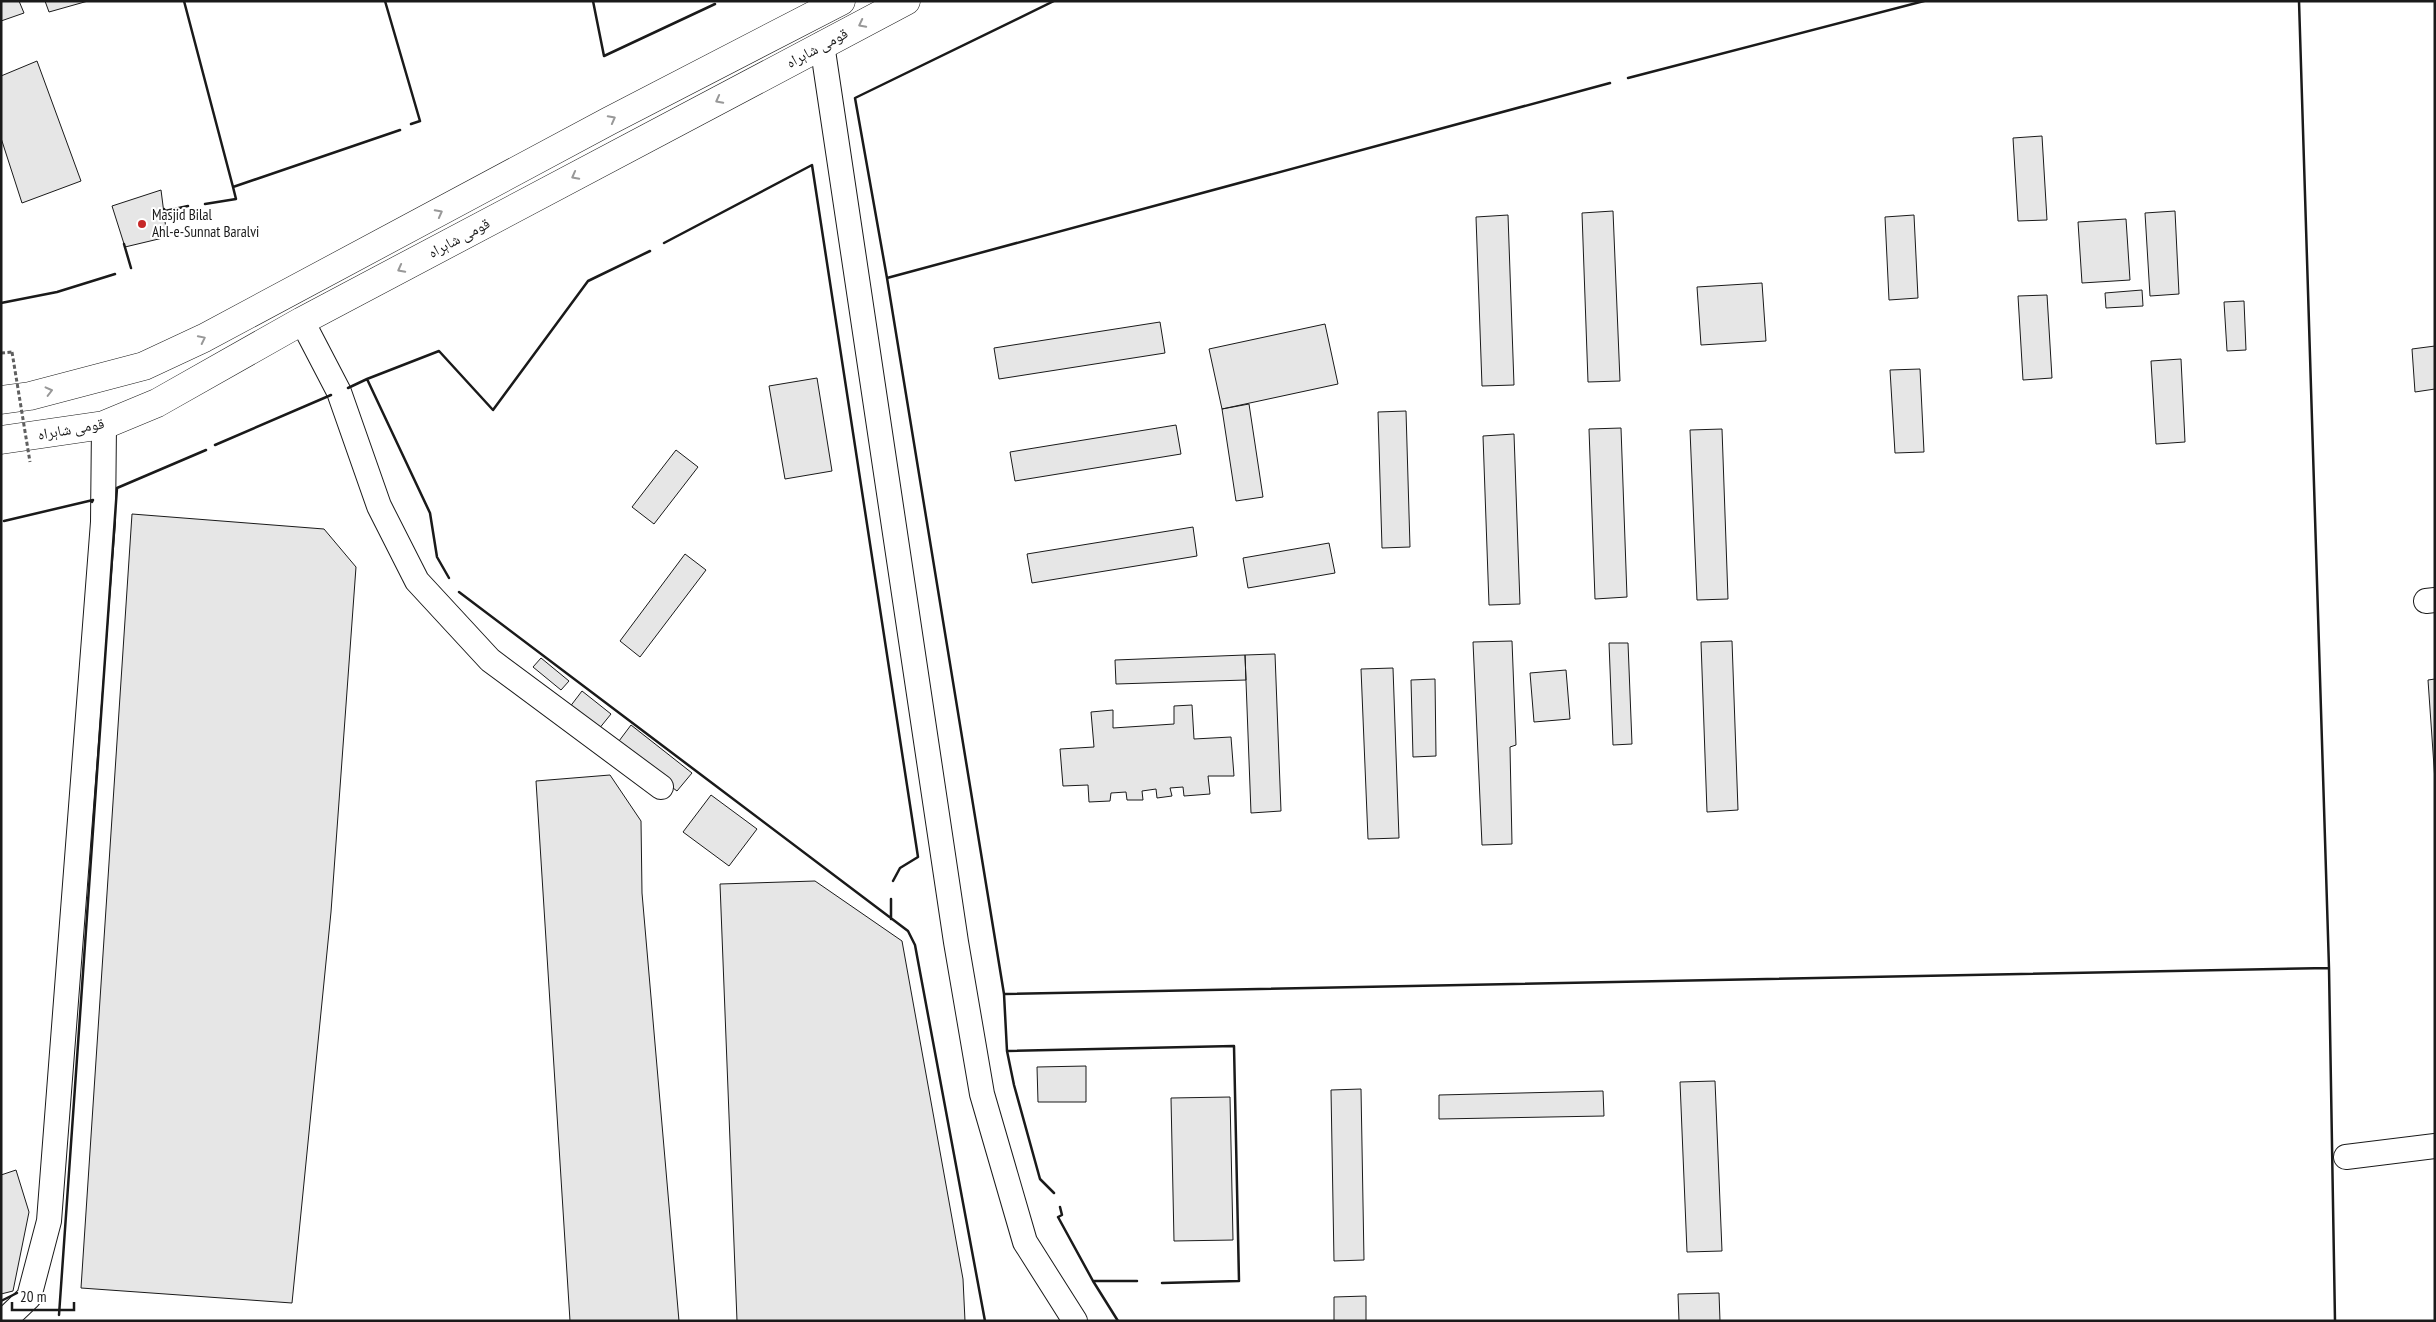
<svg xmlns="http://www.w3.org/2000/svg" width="2436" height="1322" viewBox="0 0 2436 1322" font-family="'PT Sans Narrow','Noto Naskh Arabic',sans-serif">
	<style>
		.building { fill: #e6e6e6; stroke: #1a1a1a }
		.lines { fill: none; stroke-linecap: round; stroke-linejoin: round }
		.minor-casing { stroke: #1a1a1a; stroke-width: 26 }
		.highway-casing { stroke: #1a1a1a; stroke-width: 29 }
		.path { stroke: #5f5f5f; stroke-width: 3; stroke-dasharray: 4 2.5; stroke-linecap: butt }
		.minor { stroke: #fff; stroke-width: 24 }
		.highway { stroke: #fff; stroke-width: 28 }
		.path-bridge { stroke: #5f5f5f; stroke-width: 3; stroke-dasharray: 4 2.5; stroke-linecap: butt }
		.wall { stroke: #1a1a1a; stroke-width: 2.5 }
		.oneway { stroke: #989898 }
		.poi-dot { fill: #c62828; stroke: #fff; stroke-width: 2 }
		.labels { text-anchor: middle; stroke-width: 4; stroke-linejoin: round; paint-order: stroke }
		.street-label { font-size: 15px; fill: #1a1a1a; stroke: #fff }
		.poi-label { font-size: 15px; fill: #1a1a1a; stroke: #fff; text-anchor: start }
	</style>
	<rect width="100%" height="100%" fill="#fff"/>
	<path class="building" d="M1 1H19L24 13 1 21Z
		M45 1H88L49 12Z
		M37 61 81 181 22 203 1 138V76Z
		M2042 136 2047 220 2018 221 2013 138Z
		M161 190 167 237 125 247 112 206Z
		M1613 211 1620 381 1588 382 1582 213Z
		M2175 211 2179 294 2150 296 2145 213Z
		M1508 215 1514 385 1482 386 1476 217Z
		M1914 215 1918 298 1889 300 1885 217Z
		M2126 219 2130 280 2082 283 2078 222Z
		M1762 283 1766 341 1701 345 1697 287Z
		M2142 290 2143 306 2106 308 2105 293Z
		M2047 295 2052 378 2023 380 2018 296Z
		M2244 301 2246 350 2227 351 2224 302Z
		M1160 322 1165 353 999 379 994 348Z
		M1325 324 1338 384 1222 409 1209 349Z
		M2435 346V389L2415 392 2412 349Z
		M2181 359 2185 442 2156 444 2151 361Z
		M1920 369 1924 452 1895 453 1890 370Z
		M817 378 832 471 785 479 769 386Z
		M1249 404 1263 497 1236 501 1222 409Z
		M1406 411 1410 547 1382 548 1378 412Z
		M1176 425 1181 454 1015 481 1010 452Z
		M1621 428 1627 597 1595 599 1589 429Z
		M1722 429 1728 599 1697 600 1690 430Z
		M1514 434 1520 604 1489 605 1483 436Z
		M676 450 698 467 654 524 632 507Z
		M132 514 324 529 356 567 331 912 292 1303 81 1288Z
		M1193 527 1197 556 1032 583 1027 554Z
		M1329 543 1335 573 1248 588 1243 558Z
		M685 554 706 570 640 657 620 641Z
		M1512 641 1516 745 1510 747 1512 844 1482 845 1473 642Z
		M1732 641 1738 810 1707 812 1701 642Z
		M1609 643H1628L1632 744 1613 745Z
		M1275 654 1281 811 1251 813 1245 655Z
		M1245 655 1246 680 1116 684 1115 660Z
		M541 658 569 681 561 690 533 667Z
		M1393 668 1399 838 1368 839 1361 669Z
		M1566 670 1570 719 1534 722 1530 673Z
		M1435 679 1436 756 1413 757 1411 680Z
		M2435 679V781L2428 680Z
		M582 691 611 714 594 735 566 712Z
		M1192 705 1194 739 1231 737 1234 776H1208L1210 794 1184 796 1183 787 1170 788 1172 796 1157 798 1156 789 1142 791 1143 800H1127L1126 792 1111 793 1110 801 1089 802 1088 785 1063 786 1060 749 1094 747 1091 712 1113 710V728L1174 724V706Z
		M631 725 692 773 677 791 616 745Z
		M610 775 641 821 642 893 679 1321H570L536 781Z
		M711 795 757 829 729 866 683 832Z
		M815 881 902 941 963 1279 965 1321H737L720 884Z
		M1086 1066V1102H1038L1037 1067Z
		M1715 1081 1722 1251 1687 1252 1680 1082Z
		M1361 1089 1364 1260 1334 1261 1331 1090Z
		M1603 1091 1604 1116 1439 1119V1095Z
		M1230 1097 1233 1240 1174 1241 1171 1098Z
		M16 1170 29 1212 13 1291 1 1294V1175Z
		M1719 1293 1720 1321H1679L1678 1294Z
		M1366 1296V1321H1334V1297Z"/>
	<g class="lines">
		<defs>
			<path id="minor" d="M822 44 956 942 982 1094 1025 1242 1075 1321
				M302 321 339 392 379 506 417 581 490 660 661 787
				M2426 601 2435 600
				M2346 1157 2435 1146
				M4 1321 29 1297 49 1221 103 522 104 425"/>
			<path id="highway" d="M1 400 30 396 144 366 204 338 609 121 841 1
				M1 440 104 425 157 403 302 321 906 1"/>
		</defs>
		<use href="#minor" class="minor-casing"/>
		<use href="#highway" class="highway-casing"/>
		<path class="path" d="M1 353 12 352"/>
		<use href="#minor" class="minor"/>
		<use href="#highway" class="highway"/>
		<path class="path-bridge" d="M12 352 30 462"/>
		<path class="wall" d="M184 1 233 187
			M385 1 420 121 411 124
			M593 1 604 56 715 4
			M2299 1 2329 968
			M1628 78 1924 1
			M205 204 236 199 233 187 400 130
			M164 209 165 211 188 206
			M664 243 812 165 918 857 900 868 893 881
			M124 244 131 268
			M887 278 1610 83
			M1 303 57 292 115 274
			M367 379 439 351 493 410 588 281 650 251
			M348 388 367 379 430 513 437 557 449 578
			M215 445 331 395
			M4 521 93 500 92 502
			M459 592 908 931 915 945 985 1321
			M891 919V899
			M1004 994 887 278 855 98 1054 1
			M1007 1051 1004 994 2329 968 2335 1321
			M1054 1193 1040 1179 1014 1085 1007 1051 1234 1046 1239 1281 1162 1283
			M1060 1207 1062 1215 1058 1217 1093 1281H1137
			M1093 1281 1118 1321
			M1 1301 17 1293
			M59 1315 117 488 206 450"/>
	</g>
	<defs><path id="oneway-chevron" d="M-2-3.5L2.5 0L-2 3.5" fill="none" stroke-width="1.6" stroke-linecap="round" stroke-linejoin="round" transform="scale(1.25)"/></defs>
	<g class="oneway">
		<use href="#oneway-chevron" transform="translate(862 24) rotate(153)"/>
		<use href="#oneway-chevron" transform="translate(719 100) rotate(152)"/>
		<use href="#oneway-chevron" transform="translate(612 119) rotate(-28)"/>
		<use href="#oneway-chevron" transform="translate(575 176) rotate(152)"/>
		<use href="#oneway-chevron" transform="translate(439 213) rotate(-28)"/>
		<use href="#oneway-chevron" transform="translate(401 269) rotate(152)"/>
		<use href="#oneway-chevron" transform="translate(202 339) rotate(-26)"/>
		<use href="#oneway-chevron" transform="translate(49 391) rotate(-14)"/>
	</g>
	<circle class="poi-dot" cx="142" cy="224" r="5"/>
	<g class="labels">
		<g class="street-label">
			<text transform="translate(817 48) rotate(-28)" y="5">قومی شاہراہ</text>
			<text transform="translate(459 238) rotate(-28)" y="5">قومی شاہراہ</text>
			<text transform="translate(71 429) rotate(-10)" y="5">قومی شاہراہ</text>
		</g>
		<g class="poi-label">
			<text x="152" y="220">Masjid Bilal<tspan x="152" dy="17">Ahl-e-Sunnat Baralvi</tspan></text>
		</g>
	</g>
	<rect width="2436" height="1322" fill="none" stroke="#1a1a1a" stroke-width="5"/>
	<path d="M12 1302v8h62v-8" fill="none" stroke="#1a1a1a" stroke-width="2.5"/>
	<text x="20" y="1302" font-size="15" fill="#1a1a1a" stroke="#ffffff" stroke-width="4" paint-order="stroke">20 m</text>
</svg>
